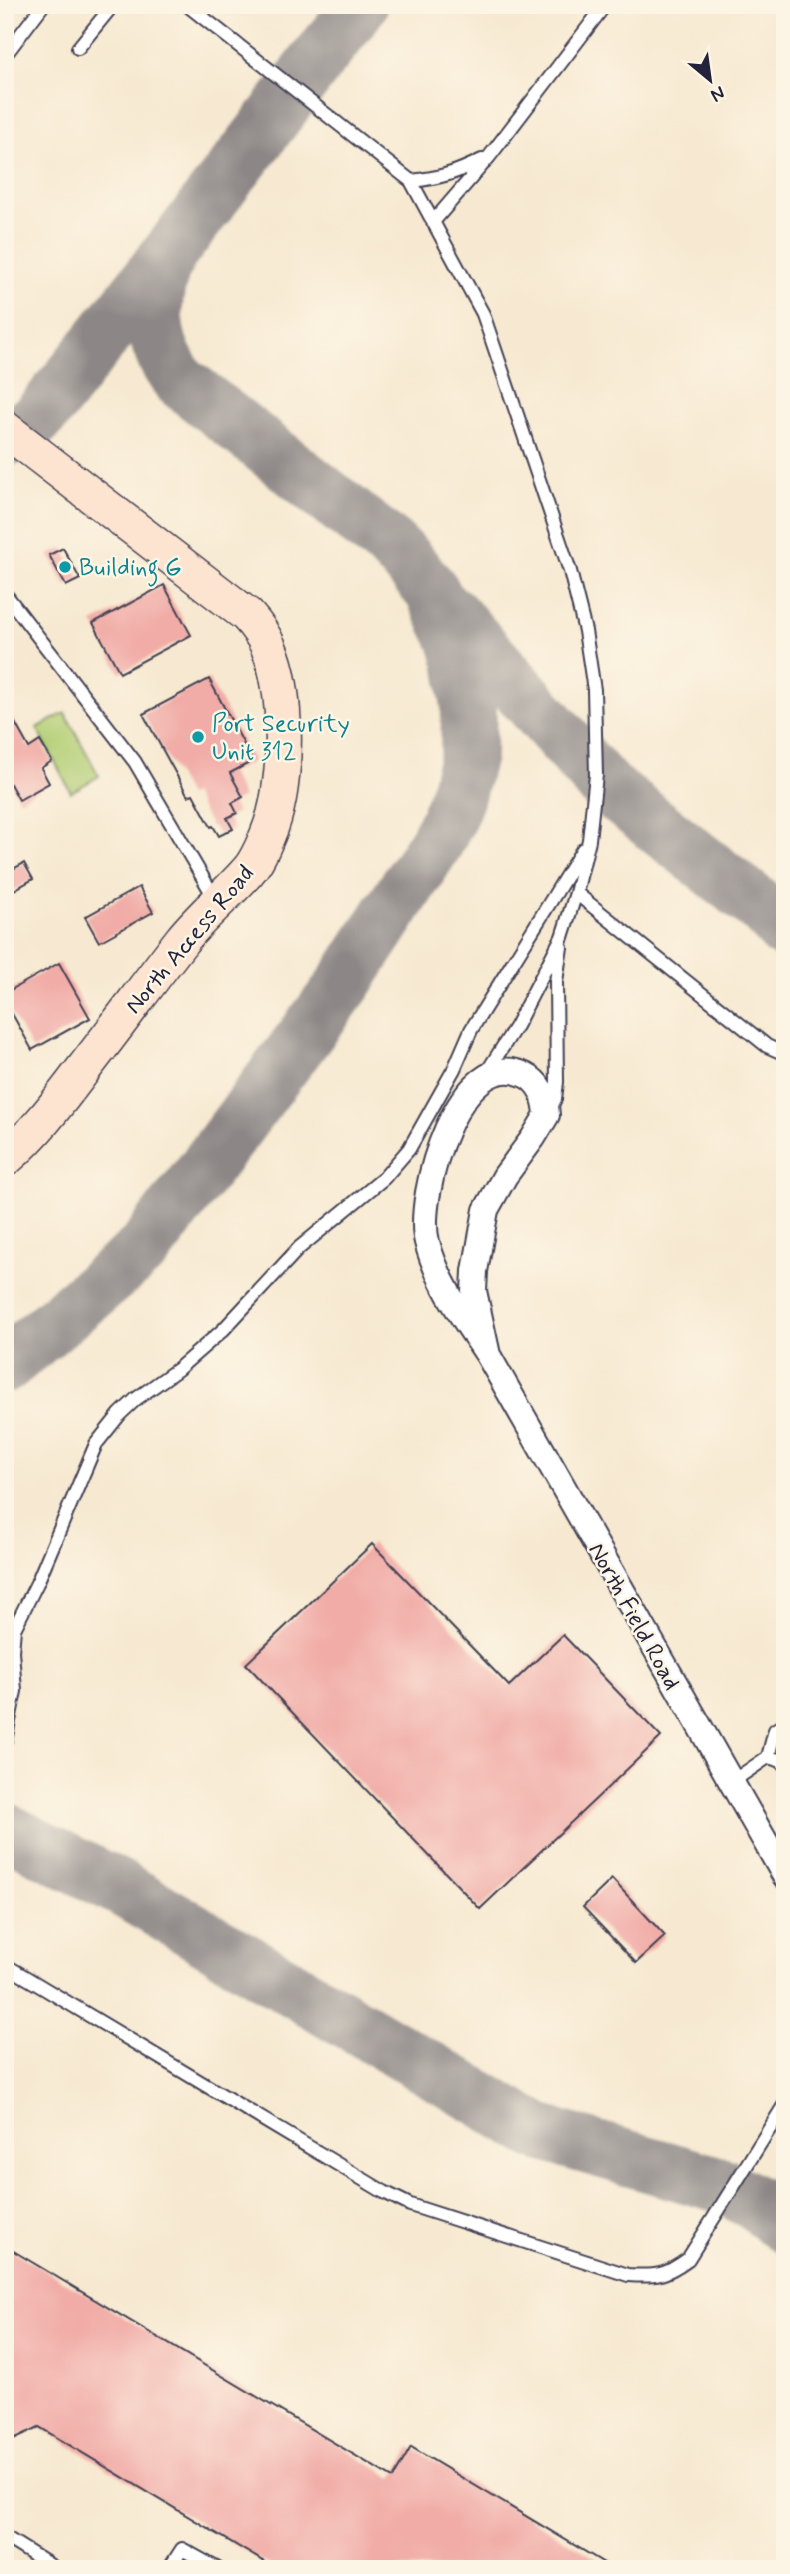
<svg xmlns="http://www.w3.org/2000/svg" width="790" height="2574" viewBox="0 0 790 2574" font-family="Mynerve,sans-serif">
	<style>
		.green { fill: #b2ce74; stroke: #6a7858; stroke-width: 2 }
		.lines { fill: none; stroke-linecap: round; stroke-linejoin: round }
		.taxiway { stroke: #8c8686; stroke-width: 56 }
		.building { fill: #f1aca7 }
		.lane-casing { stroke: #424052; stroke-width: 16 }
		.street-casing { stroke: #424052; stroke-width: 28 }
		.secondary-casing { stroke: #424052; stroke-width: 38 }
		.lane { stroke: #fff; stroke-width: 12 }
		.street { stroke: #fff; stroke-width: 24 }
		.secondary { stroke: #fde4d0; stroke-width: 35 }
		.culture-dot { fill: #0f9aa8; stroke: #fcf5e5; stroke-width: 2.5 }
		.labels { text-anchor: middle; stroke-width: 5; stroke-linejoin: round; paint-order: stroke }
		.culture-label { font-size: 24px; fill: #0d838f; stroke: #fcf5e5; text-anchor: start }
		.street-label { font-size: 24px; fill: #22223b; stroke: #fcf5e5 }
	</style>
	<rect width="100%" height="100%" fill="#fcf5e5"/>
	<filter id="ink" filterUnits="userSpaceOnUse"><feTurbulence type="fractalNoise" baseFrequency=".0143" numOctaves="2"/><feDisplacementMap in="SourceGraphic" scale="14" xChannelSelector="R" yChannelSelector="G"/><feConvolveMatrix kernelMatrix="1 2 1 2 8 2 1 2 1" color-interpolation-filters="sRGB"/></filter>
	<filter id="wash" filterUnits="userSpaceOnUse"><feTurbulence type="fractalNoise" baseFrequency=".00686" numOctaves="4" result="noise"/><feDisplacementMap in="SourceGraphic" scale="28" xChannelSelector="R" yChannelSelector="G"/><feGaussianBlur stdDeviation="1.57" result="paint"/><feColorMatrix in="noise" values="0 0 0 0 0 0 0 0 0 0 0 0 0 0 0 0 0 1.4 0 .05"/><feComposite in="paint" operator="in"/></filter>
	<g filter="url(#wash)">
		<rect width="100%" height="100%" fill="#f7e9d1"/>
		<path class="green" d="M65 713 99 776 71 792 37 728Z"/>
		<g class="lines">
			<path class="taxiway" d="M5 439 34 421 46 409 163 261
				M452 614 605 786 766 911 785 931
				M5 1365 145 1248 344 984 436 842 447 821 456 799 468 755 469 707 462 660 455 638 432 591 405 559 388 543 180 381C149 344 148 296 169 254L360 5
				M5 1830 124 1890 538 2132 721 2185 755 2203 785 2226"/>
		</g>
		<g id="blocks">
			<path class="building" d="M63 548 80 579 66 586 49 555Z
				M164 585 191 635 120 673 93 623Z
				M209 679 253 761 230 773 243 797 232 803 237 813 227 818 233 829 219 836 213 826 211 827 193 794 188 796 143 714Z
				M5 705 29 748 40 741 52 761 41 768 49 783 19 800 10 784 5 787Z
				M24 863 33 879 5 895V873Z
				M139 887 153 912 99 942 85 917Z
				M59 963 90 1018 32 1050 5 1001V993Z
				M372 1544 509 1686 563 1635 661 1737 480 1909 246 1664Z
				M612 1879 665 1936 636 1963 583 1907Z
				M5 2246 393 2478 411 2447 614 2569H276L39 2427 5 2443Z"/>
		</g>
	</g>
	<g filter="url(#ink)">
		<use href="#blocks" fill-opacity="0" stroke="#424052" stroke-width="2"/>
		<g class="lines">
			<defs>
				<path id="lane" d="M187 5 411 181 483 314 570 571 585 631 594 690 596 775 589 840 576 893 562 937 516 1026 485 1075
					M78 48 113 5
					M5 55 43 5
					M411 181C440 178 456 173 482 160
					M433 222 489 157 605 5
					M5 594 135 762 217 902
					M576 893 767 1046 785 1054
					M550 1109 555 1099 557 1082 556 982 561 947
					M5 1741 15 1691 12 1651 14 1629 37 1583 96 1444 120 1414 136 1399 178 1369 223 1330 299 1248 384 1178 409 1149 454 1069 471 1030 583 849
					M768 1757 775 1730 785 1724
					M730 1783 768 1757 782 1761 785 1766
					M5 1965 384 2192 410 2205 628 2275C656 2277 665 2276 688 2259L785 2104
					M5 2537 56 2569
					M169 2569 182 2549 218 2569"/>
				<path id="street" d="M488 1355 474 1291 475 1271 486 1210 505 1176 533 1138 547 1115C546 1098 541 1083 525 1075 460 1043 415 1196 427 1242 438 1284 464 1319 488 1355L785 1876"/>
				<path id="secondary" d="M5 429 247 615C256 625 263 634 268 646 289 692 288 787 268 834 263 846 257 861 248 871 227 895 202 915 182 940 149 982 118 1025 85 1067 60 1100 36 1133 5 1159"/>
			</defs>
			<use href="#lane" class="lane-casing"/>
			<use href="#street" class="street-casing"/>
			<use href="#secondary" class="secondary-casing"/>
			<use href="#lane" class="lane"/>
			<use href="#street" class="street"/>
			<use href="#secondary" class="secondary"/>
		</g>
	</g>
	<g class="culture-dot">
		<circle cx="65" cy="567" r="7"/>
		<circle cx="198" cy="737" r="7"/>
	</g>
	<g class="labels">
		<g class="culture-label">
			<text x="79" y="575">Building G</text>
			<text x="212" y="731">Port Security<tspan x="212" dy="28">Unit 312</tspan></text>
		</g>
		<g class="street-label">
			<text transform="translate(189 939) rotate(-50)" y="8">North Access Road</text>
			<text transform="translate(635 1616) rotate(61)" y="8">North Field Road</text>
		</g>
	</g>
	<rect width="790" height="2574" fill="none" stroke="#fcf5e5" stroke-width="28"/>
	<g transform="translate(710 80) rotate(151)" stroke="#fcf5e5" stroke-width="5" paint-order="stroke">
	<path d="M0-5L12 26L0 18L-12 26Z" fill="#22223b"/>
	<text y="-10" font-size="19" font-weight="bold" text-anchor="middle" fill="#22223b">N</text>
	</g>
</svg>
